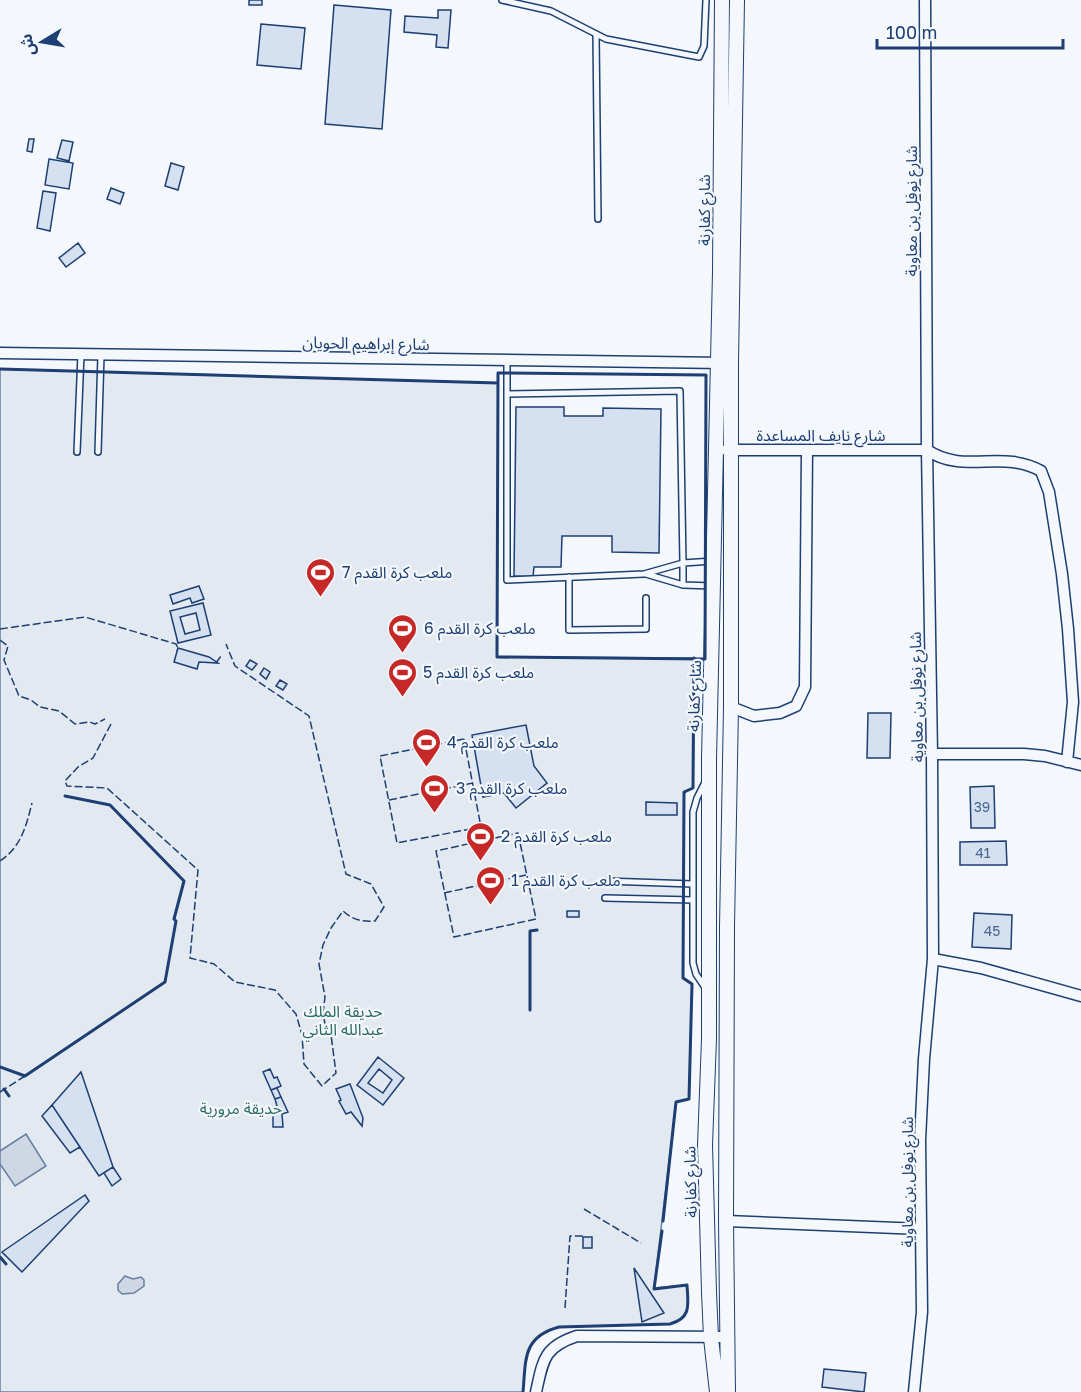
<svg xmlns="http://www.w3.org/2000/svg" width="1081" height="1392" viewBox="0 0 1081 1392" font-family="'Golos Text','Noto Sans Arabic',sans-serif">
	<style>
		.green { fill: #e3e9f0; stroke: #687fa3; stroke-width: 1.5 }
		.water { fill: #cfd7e4; stroke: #687fa3; stroke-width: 1.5 }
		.building { fill: #d5e0f0; stroke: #1d3f73; stroke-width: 1.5; fill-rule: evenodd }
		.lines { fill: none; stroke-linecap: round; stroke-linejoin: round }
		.service-casing { stroke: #1d3f73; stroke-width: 8 }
		.minor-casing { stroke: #1d3f73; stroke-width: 13 }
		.tertiary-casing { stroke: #1d3f73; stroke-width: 16 }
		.service { stroke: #f4f7fb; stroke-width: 5 }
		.minor { stroke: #f4f7fb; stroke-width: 10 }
		.tertiary { stroke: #f4f7fb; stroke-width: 14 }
		.fence { stroke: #1d3f73; stroke-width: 1.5; stroke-dasharray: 8 3; stroke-linecap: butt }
		.wall { stroke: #1d3f73; stroke-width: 3 }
		.labels { text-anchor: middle; stroke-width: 4.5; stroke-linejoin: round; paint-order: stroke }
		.number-label { font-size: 14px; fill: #4b6792 }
		.street-label { font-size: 16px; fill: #1d3f73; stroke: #f4f7fb }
		.poi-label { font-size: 16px; fill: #1d3f73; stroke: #f4f7fb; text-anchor: start }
		.park-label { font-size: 16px; fill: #2c6c60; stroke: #f4f7fb }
	</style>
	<rect width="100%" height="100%" fill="#f4f7fb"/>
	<path class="green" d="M0 369 498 383 497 657 694 658 693 788 684 793 683 977 692 984 689 1099 676 1102 654 1288 687 1285C688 1304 692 1318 670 1324L559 1327C522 1337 526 1360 523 1392H0Z"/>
	<path class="water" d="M26 1134 46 1166 15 1186 0 1164V1151Z
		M125 1276 133 1279 141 1277 144 1280V1286L134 1293 122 1294 118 1290V1284Z"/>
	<path class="building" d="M249 0H262V5H249Z
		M334 5 391 10 382 129 325 124Z
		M438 10H451L448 48 436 47 437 35 404 32 405 16 438 18Z
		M261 24 305 28 301 69 257 65Z
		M29 139H34L32 152 27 151Z
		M62 140 73 142 69 161 57 158Z
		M49 159 73 163 69 189 45 185Z
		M171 163 184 167 178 190 165 186Z
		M111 188 124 193 120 204 107 199Z
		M43 191 56 193 50 231 37 228Z
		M78 243 85 253 66 267 59 258Z
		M516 407H564V416H603V408L661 409 659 553 612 552V536H562L561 567H534L533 577 514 576Z
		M199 586 204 599 192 603 190 598 173 604 170 595Z
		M203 603 211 635 178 643 170 611ZM196 613 200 630 185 634 180 617Z
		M178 648 209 657 218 663 199 662 197 669 174 662Z
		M250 660 257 664 252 670 246 666Z
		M264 668 270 672 266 679 260 674Z
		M280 680 287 684 283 690 276 686Z
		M868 713H891L890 758H867Z
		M526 725 534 766 547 783 516 808 504 793 483 797 472 735Z
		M994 786 995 828H971L970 787Z
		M646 802 677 803V815H646Z
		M1006 841 1007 865H960V842Z
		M567 911H579V917H567Z
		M974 913 1012 915 1011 949 972 947Z
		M378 1057 404 1078 383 1105 357 1085ZM379 1069 392 1080 383 1093 368 1083Z
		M270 1069 274 1078 277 1077 281 1086 271 1090 263 1072Z
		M81 1072 113 1167 99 1176 52 1105Z
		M350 1084 363 1118 362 1126 351 1112 346 1114 339 1101 341 1100 336 1089Z
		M277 1088 281 1097 275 1099 271 1090Z
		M281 1097 288 1112 282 1114 283 1127H273V1107L277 1106 275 1099Z
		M52 1105 80 1147 70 1153 42 1116Z
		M113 1167 121 1179 112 1186 104 1173Z
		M85 1195 89 1201 22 1272 2 1252Z
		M583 1237H592V1248H583Z
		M634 1268 664 1313 642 1322Z
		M824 1369 866 1373 864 1392 822 1387Z"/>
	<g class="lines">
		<defs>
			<path id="service" d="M502 0 551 11 606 39 699 57 704 46 706 0
				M596 34 598 219
				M507 360V394
				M77 452 81 354
				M98 452 101 355
				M646 574 683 585 713 586
				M569 577V630L646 629V598
				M683 585V563L680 391 507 394V580L644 574 683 563 713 561
				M605 881 693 884
				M605 898 693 900
				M706 989 696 974 693 963V812L697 798 706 780"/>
			<path id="minor" d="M0 353 724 363
				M726 450H927C964 475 1002 449 1041 471L1049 492 1062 574 1068 629 1073 702 1067 762
				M731 707 754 716 780 713 796 706 805 687 807 450
				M932 754H1024L1045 756 1081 765
				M933 959 981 968 1081 996
				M726 1221 921 1229
				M536 1392C543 1361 543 1347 577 1336L727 1337
				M914 1392 922 1312 920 1140 924 1059 933 959 932 754 927 450 925 0"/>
			<path id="tertiary" d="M717 1392 711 1338 709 1292 705 1145 709 1039V759L720 272 722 0
				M728 1392 726 1221 727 927 731 707V363L737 0"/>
		</defs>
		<use href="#service" class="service-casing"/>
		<use href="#minor" class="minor-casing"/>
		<use href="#tertiary" class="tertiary-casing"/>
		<use href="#service" class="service"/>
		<use href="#minor" class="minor"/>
		<use href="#tertiary" class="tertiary"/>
		<path class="fence" d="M0 629 85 617 176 644 178 648 177 651
			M0 640 8 646 4 660 19 696 31 700 40 707 59 711 75 724 90 722 95 724 105 719
			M216 663 221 656
			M111 724 93 758 78 767 65 781 67 786 107 788 198 870 190 958 214 964 235 982 275 990 296 1014 302 1035 304 1064 322 1086 336 1073 331 1035 325 1024 323 1013 325 997 319 964 323 945 331 928 343 911C353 920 362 922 375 921L384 907 371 884 346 874 309 716 235 666 226 644
			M464 739 481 827 397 843 380 756Z
			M389 800 473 783
			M518 833 536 919 454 937 436 851Z
			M0 861C21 847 26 827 32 803
			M444 893 526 875
			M0 1092 25 1076
			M584 1209 641 1243
			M565 1308 570 1236H584"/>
		<path class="wall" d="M0 369 498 383
			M498 373 706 375 705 659 497 657Z
			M530 1010V931L537 930
			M0 1067 25 1076 165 982 176 921 174 919 184 881 110 805 65 796
			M4 1089 9 1096
			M663 1221 676 1102 689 1099 692 984 683 978 684 792 693 788 694 658
			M0 1257 6 1264
			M523 1392C526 1360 522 1337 559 1327L670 1324C692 1318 688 1304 687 1285L654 1289 662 1231"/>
	</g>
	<defs>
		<symbol id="stadium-pin" viewBox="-11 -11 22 30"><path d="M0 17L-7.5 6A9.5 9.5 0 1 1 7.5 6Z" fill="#c62828" stroke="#f4f7fb"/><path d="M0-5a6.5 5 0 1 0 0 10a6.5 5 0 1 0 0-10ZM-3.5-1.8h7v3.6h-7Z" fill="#fff"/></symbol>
	</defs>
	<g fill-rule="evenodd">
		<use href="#stadium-pin" x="304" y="556" width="33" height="45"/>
		<use href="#stadium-pin" x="386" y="612" width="33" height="45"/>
		<use href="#stadium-pin" x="386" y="656" width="33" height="45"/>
		<use href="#stadium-pin" x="410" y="726" width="33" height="45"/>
		<use href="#stadium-pin" x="418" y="772" width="33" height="45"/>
		<use href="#stadium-pin" x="464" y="820" width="33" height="45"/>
		<use href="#stadium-pin" x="474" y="864" width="33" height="45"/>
	</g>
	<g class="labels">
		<g class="number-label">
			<text x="982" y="812">39</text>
			<text x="983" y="858">41</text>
			<text x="992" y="936">45</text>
		</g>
		<g class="street-label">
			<text transform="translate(704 210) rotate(-90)" y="6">شارع كفارنة</text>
			<text transform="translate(911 211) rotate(-90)" y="6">شارع نوفل بن معاوية</text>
			<text transform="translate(366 343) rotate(1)" y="6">شارع إبراهيم الحويان</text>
			<text x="821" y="441">شارع نايف المساعدة</text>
			<text transform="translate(694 696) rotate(-88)" y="6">شارع كفارنة</text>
			<text transform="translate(916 697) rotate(-91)" y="6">شارع نوفل بن معاوية</text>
			<text transform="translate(690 1182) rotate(-91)" y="6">شارع كفارنة</text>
			<text transform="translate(907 1182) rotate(-90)" y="6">شارع نوفل بن معاوية</text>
		</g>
		<g class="poi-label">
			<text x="342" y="578">ملعب كرة القدم 7</text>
			<text x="424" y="634">ملعب كرة القدم 6</text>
			<text x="423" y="678">ملعب كرة القدم 5</text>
			<text x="447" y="748">ملعب كرة القدم 4</text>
			<text x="456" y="794">ملعب كرة القدم 3</text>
			<text x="501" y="842">ملعب كرة القدم 2</text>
			<text x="511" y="886">ملعب كرة القدم 1</text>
		</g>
		<g class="park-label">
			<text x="343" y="1017">حديقة الملك<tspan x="343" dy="18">عبدالله الثاني</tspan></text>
			<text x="241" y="1114">حديقة مرورية</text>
		</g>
	</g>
	<g transform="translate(42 42) rotate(259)" stroke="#f4f7fb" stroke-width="4.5" paint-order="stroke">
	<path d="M0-4.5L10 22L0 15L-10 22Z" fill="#1d3f73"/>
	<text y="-9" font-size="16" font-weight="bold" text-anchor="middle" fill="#1d3f73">ش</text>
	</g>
	<path d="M877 39v9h186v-9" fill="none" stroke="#1d3f73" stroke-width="3"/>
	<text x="886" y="39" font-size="18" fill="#1d3f73" stroke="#f4f7fb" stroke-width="4.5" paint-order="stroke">100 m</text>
</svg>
